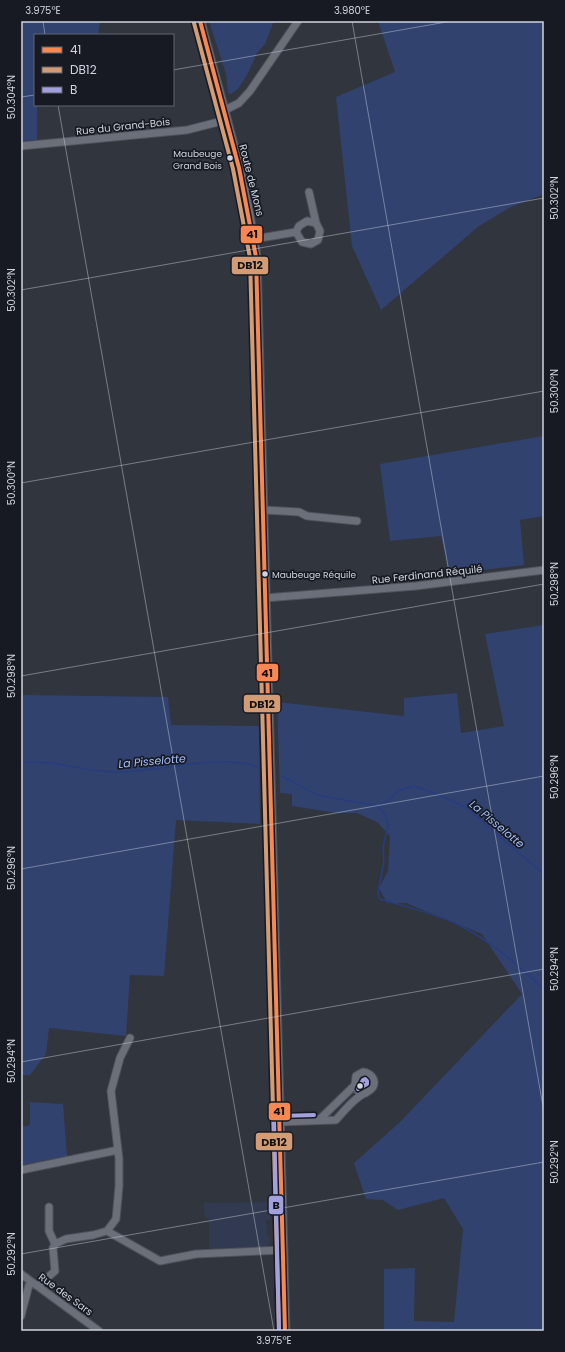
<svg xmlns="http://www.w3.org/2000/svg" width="565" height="1352" viewBox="0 0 565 1352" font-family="Poppins,sans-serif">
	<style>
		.built { fill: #313a50 }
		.green { fill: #31426f }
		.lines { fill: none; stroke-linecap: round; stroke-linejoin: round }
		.stream { stroke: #283d80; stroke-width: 1.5 }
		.minor-casing { stroke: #4e525a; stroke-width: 9 }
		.major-casing { stroke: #4e525a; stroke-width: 11 }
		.minor { stroke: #6a6f7a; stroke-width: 7 }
		.major { stroke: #6a6f7a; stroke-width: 9 }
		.bus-1-casing { stroke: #171a22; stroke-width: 7 }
		.bus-2-casing { stroke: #171a22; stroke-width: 7 }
		.bus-3-casing { stroke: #171a22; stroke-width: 7 }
		.bus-1 { stroke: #f88751; stroke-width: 4 }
		.bus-2 { stroke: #d39c74; stroke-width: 4 }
		.bus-3 { stroke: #a3a0de; stroke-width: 4 }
		.ticks { fill: none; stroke: #cfd4e0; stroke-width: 1; stroke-opacity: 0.45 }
		.bus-dot { fill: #cfd4e0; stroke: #171a22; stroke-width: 1.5 }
		.labels { text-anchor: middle; stroke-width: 3.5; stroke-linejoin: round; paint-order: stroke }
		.bus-label { font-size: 9px; fill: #cfd4e0; stroke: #171a22; text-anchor: end }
		.street-label { font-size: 10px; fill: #cfd4e0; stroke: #171a22 }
		.water-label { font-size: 11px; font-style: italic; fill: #a5bffd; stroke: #171a22 }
		.line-badge { stroke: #171a22; stroke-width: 1.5 }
		.pale-badge-label { font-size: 11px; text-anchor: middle; font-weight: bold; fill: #111 }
		.neatline { fill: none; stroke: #cfd4e0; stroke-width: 1.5 }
		.ticks-label { font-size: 10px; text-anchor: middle; fill: #cfd4e0 }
	</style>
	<rect width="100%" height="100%" fill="#31353e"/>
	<path class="built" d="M270 1202V1220L266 1221 267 1235 270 1236 269 1247 209 1251V1218H205L204 1203Z"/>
	<path class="green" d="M21 21H100L98 35H35V105H47L37 107V140L21 141Z
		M209 21H274L265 44 257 53 247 75 238 89 231 94 228 93 226 74Z
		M378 21H544V194L511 207 479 226 381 310 352 246 336 97 395 72Z
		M544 436V516L520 520 524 565 450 574 441 536 390 541 380 464Z
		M544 625V1331H384V1269L415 1268 414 1321 454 1322 463 1229 444 1198 398 1210 383 1200 366 1199 354 1163 400 1122 522 994 482 934 406 903H387L379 888 388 871 390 836 377 822 357 813H337L292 806V794L280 793 277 702 404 716V698L457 693 461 733 504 726 485 634Z
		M21 695 168 697 171 725 259 726 260 824 176 820 164 976 130 975 126 1036 49 1028 46 1054 30 1075H21Z
		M30 1102 63 1104 67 1156 21 1165V1127L30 1125Z"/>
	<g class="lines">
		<path class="stream" d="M21 763C54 758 85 773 118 772 156 772 226 752 260 768
			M282 776 317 795 378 806 386 802 400 790 414 786 439 795 465 807 544 874
			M378 806 386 816 388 825 383 847 384 861 378 893 380 899C406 907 435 913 459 925 491 941 518 965 544 990"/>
		<defs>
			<path id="minor" d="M223 111 239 103 250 91 298 21
				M21 146 187 130 226 120
				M309 192 316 223 320 231 318 240 311 244 302 242 296 232 299 226 307 221 316 223
				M254 239 296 232
				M264 510 299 512 307 516 357 521
				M265 598 416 586 544 570
				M317 1120 321 1118 355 1085
				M280 1122 336 1120C343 1112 351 1102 360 1096 364 1093 370 1092 373 1087 377 1079 370 1073 363 1072L356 1076 355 1085 358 1091 366 1093
				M21 1170 118 1150
				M49 1207V1231L55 1244
				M107 1231 160 1261 196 1254 283 1250
				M21 1274 99 1331
				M38 1286 55 1271 53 1248 55 1244 66 1239 93 1235 107 1231 116 1219 119 1186V1159L111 1091 120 1058 130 1038
				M21 1316 30 1281"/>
			<path id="major" d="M200 21C220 99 245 177 256 257L285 1331"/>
		</defs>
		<use href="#minor" class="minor-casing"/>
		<use href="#major" class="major-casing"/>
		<use href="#minor" class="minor"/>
		<use href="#major" class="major"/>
		<defs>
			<path id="bus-1" d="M200 21 239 168 256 257 285 1331"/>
			<path id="bus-2" d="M194 23 233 169 250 258 279 1331"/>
			<path id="bus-3" d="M365 1079 367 1081V1084L358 1089 363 1080Z
				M279 1331 274 1121 279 1116 314 1115"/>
		</defs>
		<use href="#bus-1" class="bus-1-casing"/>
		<use href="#bus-2" class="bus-2-casing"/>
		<use href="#bus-3" class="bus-3-casing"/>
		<use href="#bus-1" class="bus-1"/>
		<use href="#bus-2" class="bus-2"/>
		<use href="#bus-3" class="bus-3"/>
	</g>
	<path class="ticks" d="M43 21 45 35M352 21 544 1112M173 70 452 21M21 97 35 95M58 105 274 1331M21 290 544 198M21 483 544 391M21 676 544 584M21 869 544 776M21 1062 544 969M21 1254 544 1162"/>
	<g class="bus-dot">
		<circle cx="230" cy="158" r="3.5"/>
		<circle cx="265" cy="574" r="3.5"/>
		<circle cx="360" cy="1086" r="3.5"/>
	</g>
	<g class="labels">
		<g class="bus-label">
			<text x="222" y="157">Maubeuge<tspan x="222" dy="12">Grand Bois</tspan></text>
			<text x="272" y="578" text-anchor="start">Maubeuge Réquile</text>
		</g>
		<g class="street-label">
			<text transform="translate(123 126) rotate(-6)" y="4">Rue du Grand-Bois</text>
			<text transform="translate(252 180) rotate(76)" y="4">Route de Mons</text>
			<text transform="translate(427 574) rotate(-6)" y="4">Rue Ferdinand Réquilé</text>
			<text transform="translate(66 1294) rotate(36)" y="4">Rue des Sars</text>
		</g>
		<g class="water-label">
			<text transform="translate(152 761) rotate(-5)" y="4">La Pisselotte</text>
			<text transform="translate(497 824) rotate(40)" y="4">La Pisselotte</text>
		</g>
	</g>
	<g class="line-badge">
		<rect x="240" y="225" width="23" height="19" rx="4" fill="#f88751"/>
		<rect x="231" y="256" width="38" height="19" rx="4" fill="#d39c74"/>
		<rect x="256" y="663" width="23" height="19" rx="4" fill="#f88751"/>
		<rect x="243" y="694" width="38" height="19" rx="4" fill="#d39c74"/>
		<rect x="268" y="1102" width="23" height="19" rx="4" fill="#f88751"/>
		<rect x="255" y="1132" width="38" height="19" rx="4" fill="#d39c74"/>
		<rect x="268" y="1195" width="16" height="20" rx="4" fill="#a3a0de"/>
	</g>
	<g class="pale-badge-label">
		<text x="252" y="238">41</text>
		<text x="250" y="269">DB12</text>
		<text x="267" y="677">41</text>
		<text x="262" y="708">DB12</text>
		<text x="279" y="1115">41</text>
		<text x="274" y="1146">DB12</text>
		<text x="276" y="1209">B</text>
	</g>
	<rect width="565" height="1352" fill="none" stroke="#171a22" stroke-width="44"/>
	<rect x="34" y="34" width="140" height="72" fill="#171a22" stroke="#61646e"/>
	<rect x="42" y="47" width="20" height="6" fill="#f88751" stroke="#61646e"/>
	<text x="70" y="54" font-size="12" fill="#cfd4e0">41</text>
	<rect x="42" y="67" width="20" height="6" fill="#d39c74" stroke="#61646e"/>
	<text x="70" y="74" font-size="12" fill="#cfd4e0">DB12</text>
	<rect x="42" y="87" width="20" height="6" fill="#a3a0de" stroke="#61646e"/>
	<text x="70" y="94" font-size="12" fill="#cfd4e0">B</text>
	<rect x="22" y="22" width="521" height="1308" class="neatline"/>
	<g class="ticks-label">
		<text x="43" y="14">3.975°E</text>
		<text x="352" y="14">3.980°E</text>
		<text transform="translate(11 97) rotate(-90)" y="4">50.304°N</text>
		<text transform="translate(554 198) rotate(-90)" y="4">50.302°N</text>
		<text transform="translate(11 290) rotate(-90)" y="4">50.302°N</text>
		<text transform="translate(554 391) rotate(-90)" y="4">50.300°N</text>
		<text transform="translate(11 483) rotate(-90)" y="4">50.300°N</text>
		<text transform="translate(554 584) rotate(-90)" y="4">50.298°N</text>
		<text transform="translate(11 676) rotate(-90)" y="4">50.298°N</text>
		<text transform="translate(554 777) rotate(-90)" y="4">50.296°N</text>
		<text transform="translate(11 868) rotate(-90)" y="4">50.296°N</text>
		<text transform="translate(554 969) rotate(-90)" y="4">50.294°N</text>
		<text transform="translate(11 1061) rotate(-90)" y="4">50.294°N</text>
		<text transform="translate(554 1162) rotate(-90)" y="4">50.292°N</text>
		<text transform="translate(11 1254) rotate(-90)" y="4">50.292°N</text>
		<text x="274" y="1344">3.975°E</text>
	</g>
</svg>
